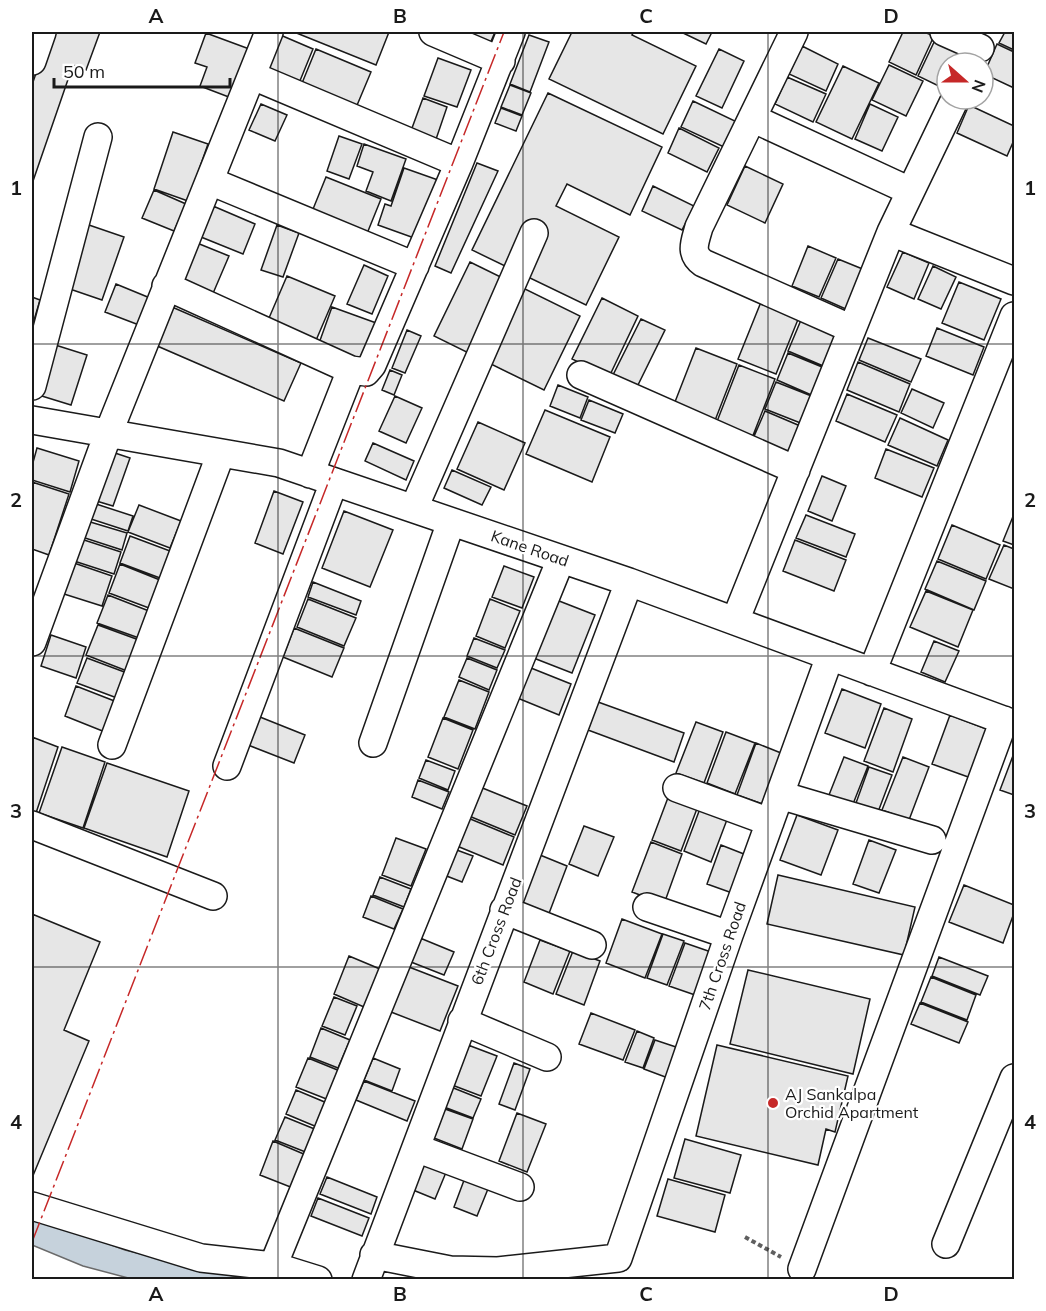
<svg xmlns="http://www.w3.org/2000/svg" width="1046" height="1311" viewBox="0 0 1046 1311" font-family="Mulish,sans-serif">
	<style>
		.water { fill: #c6d2dc; stroke: #6a6a6a; stroke-width: 1.5 }
		.building { fill: #e6e6e6; stroke: #1a1a1a; stroke-width: 1.5 }
		.lines { fill: none; stroke-linecap: round; stroke-linejoin: round }
		.minor-casing { stroke: #1a1a1a; stroke-width: 30 }
		.path { stroke: #5f5f5f; stroke-width: 4; stroke-dasharray: 4.5 3; stroke-linecap: butt }
		.minor { stroke: #fff; stroke-width: 27 }
		.power { stroke: #c62828; stroke-width: 1.5; stroke-dasharray: 21 4.5 3 4.5; stroke-linecap: butt }
		.grid { fill: none; stroke: #1a1a1a; stroke-width: 1.5; stroke-opacity: 0.55 }
		.poi-dot { fill: #c62828; stroke: #fff; stroke-width: 2 }
		.labels { text-anchor: middle; stroke-width: 4.5; stroke-linejoin: round; paint-order: stroke }
		.street-label { font-size: 16px; fill: #1a1a1a; stroke: #fff }
		.poi-label { font-size: 16px; fill: #1a1a1a; stroke: #fff; text-anchor: start }
		.neatline { fill: none; stroke: #1a1a1a; stroke-width: 2 }
		.grid-label { font-size: 20px; text-anchor: middle; font-weight: bold; fill: #1a1a1a }
	</style>
	<rect width="100%" height="100%" fill="#fff"/>
	<path class="water" d="M32 1215 125 1250 245 1279H132L83 1266 32 1245Z"/>
	<path class="building" d="M50 32H100L86 70 73 65 32 184V85Z
		M294 32H389L376 65Z
		M473 32H495L489 46 471 38Z
		M572 32H634L632 35 696 66 663 134 549 79Z
		M681 32H712L706 44Z
		M903 32H924L934 36 916 75 889 62Z
		M1005 32H1014V50L999 43Z
		M206 33 252 50 234 99 200 86 207 67 195 63Z
		M278 34 313 49 297 88 262 74Z
		M529 35 549 42 530 92 510 84Z
		M936 38 966 52 960 63H947V90L918 76Z
		M997 44 1014 52V88L984 74Z
		M802 46 838 64 826 91 789 74Z
		M316 49 371 72 355 110 300 88Z
		M719 49 744 61 722 108 696 96Z
		M438 58 471 70 457 107 424 96Z
		M889 65 923 81 906 116 872 100Z
		M843 66 879 83 852 139 816 122Z
		M787 77 826 94 813 122 775 104Z
		M510 85 531 93 522 115 501 107Z
		M548 93 662 147 630 215 567 184 556 206 619 237 586 305 472 250Z
		M423 98 447 107 433 148 408 139Z
		M693 101 737 122 724 147 681 127Z
		M261 104 287 115 275 141 249 130Z
		M870 104 898 117 882 151 855 139Z
		M969 105 1014 126V140L1007 156 957 133Z
		M501 108 522 116 516 131 495 123Z
		M679 128 719 148 707 172 668 153Z
		M173 132 208 144 188 201 154 189Z
		M339 136 362 144 349 179 327 171Z
		M364 144 406 159 391 201 366 191 373 172 357 166Z
		M477 163 498 171 451 273 435 266Z
		M745 166 783 184 765 223 727 205Z
		M404 168 438 180 417 239 378 225 385 204 391 206Z
		M326 177 381 199 364 241 309 219Z
		M653 186 694 206 682 230 642 211Z
		M154 190 186 204 174 231 142 218Z
		M213 206 255 224 243 254 201 237Z
		M86 224 124 237 102 300 64 287Z
		M277 225 299 233 283 277 261 270Z
		M197 243 229 256 211 298 179 284Z
		M808 246 836 258 819 297 792 286Z
		M903 252 929 263 914 299 887 287Z
		M838 259 865 270 848 310 821 298Z
		M470 262 580 316 544 390 434 336Z
		M364 265 388 276 372 314 347 304Z
		M933 266 956 277 941 309 918 299Z
		M287 276 335 296 314 345 266 325Z
		M959 282 1001 299 984 340 942 323Z
		M116 284 150 298 139 325 105 312Z
		M32 297 40 300 32 327Z
		M602 298 638 316 609 377 572 359Z
		M761 302 799 317 776 374 738 359Z
		M172 307 301 363 284 401 155 345Z
		M332 307 379 324 365 363 318 346Z
		M641 319 665 330 635 391 611 379Z
		M801 320 841 337 828 368 788 351Z
		M937 328 984 347 973 375 926 356Z
		M407 330 421 336 405 373 392 368Z
		M868 338 921 359 911 382 859 360Z
		M49 343 87 355 71 405 32 393Z
		M696 348 737 364 714 423 673 407Z
		M788 353 827 369 816 397 777 380Z
		M858 362 910 384 899 412 847 390Z
		M739 365 775 379 752 438 716 424Z
		M390 370 402 375 394 395 382 390Z
		M776 382 814 397 803 424 765 409Z
		M558 385 588 397 580 418 550 406Z
		M912 389 944 403 933 428 901 413Z
		M847 394 897 415 885 442 836 421Z
		M395 396 422 408 406 443 379 431Z
		M589 400 623 414 615 433 581 420Z
		M545 410 610 437 592 482 526 454Z
		M765 411 805 428 792 458 752 441Z
		M900 418 948 440 937 466 888 445Z
		M478 422 525 443 504 490 457 469Z
		M373 443 414 461 406 480 365 461Z
		M37 448 79 461 70 492 32 480V466Z
		M886 449 934 468 922 497 875 478Z
		M109 451 130 458 113 506 93 500Z
		M452 470 491 487 482 505 444 488Z
		M822 476 846 486 832 521 808 511Z
		M32 482 69 494 49 555 32 549Z
		M274 491 303 502 283 554 255 543Z
		M93 503 133 516 128 531 88 518Z
		M139 505 181 521 170 548 128 532Z
		M344 511 393 530 370 587 322 568Z
		M1014 514V545L1003 541Z
		M806 515 855 534 846 557 796 538Z
		M87 521 127 533 122 550 82 537Z
		M952 525 1000 545 986 579 938 559Z
		M130 536 170 551 160 578 120 563Z
		M81 539 121 552 114 574 74 561Z
		M795 540 846 560 834 591 783 571Z
		M1004 545 1014 549V589L989 579Z
		M937 561 986 581 974 610 925 589Z
		M74 563 112 576 102 606 64 594Z
		M120 564 160 580 149 608 109 593Z
		M504 566 534 577 522 608 492 597Z
		M313 582 361 601 356 615 308 597Z
		M926 591 973 610 958 647 910 627Z
		M108 595 149 611 139 638 97 623Z
		M308 599 356 618 344 646 297 627Z
		M490 599 520 611 505 648 476 636Z
		M554 599 595 615 572 673 531 657Z
		M98 625 139 640 127 671 86 655Z
		M294 628 344 648 332 677 283 657Z
		M51 635 86 647 76 678 41 666Z
		M474 638 505 650 497 668 467 656Z
		M934 641 959 651 945 682 921 672Z
		M87 658 127 673 117 698 77 683Z
		M467 658 497 670 489 690 459 677Z
		M526 666 571 684 559 715 515 697Z
		M459 680 489 692 475 729 444 717Z
		M76 686 117 702 105 732 65 716Z
		M842 689 881 704 865 748 825 733Z
		M598 702 684 733 674 762 588 730Z
		M884 708 912 719 893 772 864 761Z
		M950 715 989 730 971 778 932 764Z
		M260 717 305 735 294 763 248 745Z
		M443 718 473 730 458 769 428 757Z
		M696 722 723 732 704 783 676 773Z
		M726 732 755 743 735 794 707 783Z
		M32 737 58 747 36 813 32 812Z
		M756 743 786 755 768 806 737 795Z
		M62 747 105 762 83 828 39 813Z
		M1014 753V795L1000 790Z
		M844 757 868 766 853 804 829 795Z
		M903 757 929 767 909 820 882 810Z
		M426 760 455 771 448 790 419 778Z
		M107 763 189 791 167 857 84 828Z
		M869 767 892 775 878 812 856 803Z
		M418 780 449 792 442 809 412 797Z
		M480 787 527 806 515 835 469 816Z
		M669 795 698 806 681 851 652 840Z
		M701 806 728 817 711 862 684 851Z
		M797 815 838 830 821 875 780 860Z
		M468 818 514 837 503 865 457 846Z
		M584 826 614 837 598 876 569 864Z
		M396 838 426 849 411 886 382 875Z
		M869 840 896 850 879 893 853 884Z
		M651 842 682 854 664 904 632 892Z
		M721 845 749 856 735 894 707 884Z
		M454 849 473 856 462 882 444 875Z
		M540 855 567 866 548 916 520 905Z
		M778 875 915 907 904 955 767 924Z
		M380 877 411 889 404 907 373 895Z
		M964 885 1014 905V913L1003 943 949 922Z
		M371 896 403 909 394 929 363 917Z
		M32 914 100 942 64 1030 89 1041 32 1178Z
		M622 919 662 934 645 978 606 963Z
		M663 934 684 941 667 985 647 978Z
		M420 938 454 952 444 975 411 962Z
		M540 940 570 951 553 994 524 982Z
		M685 943 714 953 698 996 669 986Z
		M573 951 600 961 584 1005 556 994Z
		M349 956 380 969 364 1007 334 994Z
		M939 957 988 976 980 995 932 976Z
		M409 967 458 986 440 1031 391 1012Z
		M748 970 870 999 853 1074 730 1044Z
		M931 977 976 995 967 1020 921 1002Z
		M334 997 357 1006 345 1035 322 1026Z
		M920 1003 968 1022 959 1043 911 1024Z
		M591 1013 635 1030 623 1060 579 1044Z
		M321 1028 350 1040 338 1068 310 1057Z
		M637 1031 654 1038 643 1068 625 1062Z
		M655 1040 679 1048 668 1078 644 1069Z
		M468 1045 497 1056 481 1096 452 1085Z
		M717 1045 848 1076 835 1132 826 1129 818 1165 696 1136Z
		M308 1058 340 1071 329 1100 296 1087Z
		M373 1058 400 1069 392 1091 364 1080Z
		M514 1063 530 1069 515 1110 499 1104Z
		M364 1081 415 1101 407 1121 356 1100Z
		M451 1087 481 1099 473 1118 444 1107Z
		M296 1090 327 1103 317 1127 286 1114Z
		M445 1109 473 1119 462 1149 434 1138Z
		M517 1113 546 1124 527 1172 499 1161Z
		M285 1117 317 1130 308 1153 275 1140Z
		M685 1139 741 1155 730 1193 674 1178Z
		M273 1141 306 1155 293 1188 260 1175Z
		M424 1161 447 1170 435 1199 413 1190Z
		M466 1175 490 1184 477 1216 454 1207Z
		M327 1177 377 1197 371 1214 320 1194Z
		M668 1179 725 1195 715 1232 657 1216Z
		M318 1198 369 1218 362 1236 311 1216Z"/>
	<g class="lines">
		<defs>
			<path id="minor" d="M433 32 501 61
				M794 32 699 227C695 242 689 253 703 263L852 329
				M944 32 980 48
				M32 61 42 32
				M253 76 459 163
				M752 118 910 191
				M210 181 415 266
				M891 232 1014 281
				M166 286 351 370 366 372 372 365 459 163 511 32
				M581 375 796 470
				M32 386 98 137
				M32 420 279 463 629 582 1014 724
				M310 474 351 370
				M414 508 534 233
				M735 621 891 232 955 99
				M32 642 108 434 269 32
				M872 672 1014 316
				M373 743 451 522
				M112 745 221 453
				M227 766 334 482
				M677 788 770 822
				M780 795 932 840
				M32 825 213 896
				M647 907 729 935
				M504 910 592 945
				M462 1021 547 1057
				M416 1148 520 1187
				M32 1206 201 1258 273 1266 318 1280
				M946 1244 1014 1078
				M374 1255 450 1270 498 1271 618 1258 729 935 830 656
				M273 1266 561 559
				M802 1269 1004 720
				M366 1280 629 582"/>
		</defs>
		<use href="#minor" class="minor-casing"/>
		<path class="path" d="M745 1237 781 1257"/>
		<use href="#minor" class="minor"/>
		<path class="power" d="M32 1242 504 32"/>
	</g>
	<path class="grid" d="M278 32V1280M523 32V1280M768 32V1280M32 344H1014M32 656H1014M32 967H1014"/>
	<circle class="poi-dot" cx="773" cy="1103" r="6"/>
	<g class="labels">
		<g class="street-label">
			<text transform="translate(530 548) rotate(19)" y="6">Kane Road</text>
			<text transform="translate(496 931) rotate(-69)" y="6">6th Cross Road</text>
			<text transform="translate(722 956) rotate(-71)" y="6">7th Cross Road</text>
		</g>
		<g class="poi-label">
			<text x="785" y="1100">AJ Sankalpa<tspan x="785" dy="18">Orchid Apartment</tspan></text>
		</g>
	</g>
	<rect width="1046" height="1311" fill="none" stroke="#ffffff" stroke-width="66"/>
	<g transform="translate(965 81) rotate(111)"><circle r="28" fill="#ffffff" stroke="#a3a3a3" stroke-width="1.5"/>
	<path d="M0-4.5L10 22L0 15L-10 22Z" fill="#c62828"/>
	<text y="-9" font-size="16" font-weight="bold" text-anchor="middle" fill="#1a1a1a">N</text>
	</g>
	<path d="M54 78v9h176v-9" fill="none" stroke="#1a1a1a" stroke-width="3"/>
	<text x="63" y="78" font-size="18" fill="#1a1a1a" stroke="#ffffff" stroke-width="4.5" paint-order="stroke">50 m</text>
	<rect x="33" y="33" width="980" height="1245" class="neatline"/>
	<g class="grid-label">
		<text x="156" y="23">A</text>
		<text x="400" y="23">B</text>
		<text x="646" y="23">C</text>
		<text x="891" y="23">D</text>
		<text x="16" y="195">1</text>
		<text x="1030" y="195">1</text>
		<text x="16" y="507">2</text>
		<text x="1030" y="507">2</text>
		<text x="16" y="818">3</text>
		<text x="1030" y="818">3</text>
		<text x="16" y="1129">4</text>
		<text x="1030" y="1129">4</text>
		<text x="156" y="1301">A</text>
		<text x="400" y="1301">B</text>
		<text x="646" y="1301">C</text>
		<text x="891" y="1301">D</text>
	</g>
</svg>
